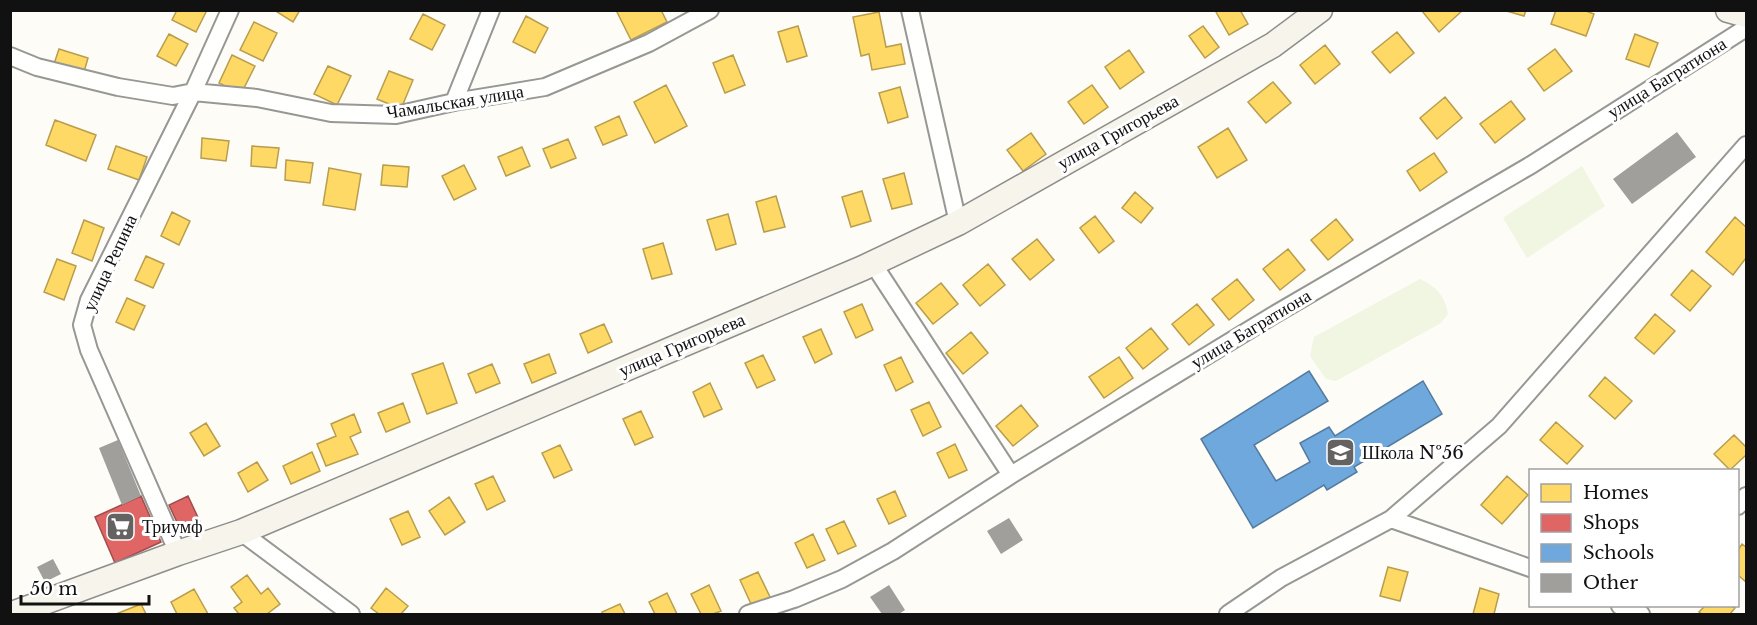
<svg xmlns="http://www.w3.org/2000/svg" width="1757" height="625" viewBox="0 0 1757 625" font-family="'Libre Baskerville',serif">
	<style>
		.pitch { fill: #f0f6e1 }
		.homes { fill: #ffd966; stroke: #b89d4c; stroke-width: 1.5 }
		.shops { fill: #e06666; stroke: #a24c4c; stroke-width: 1.5 }
		.schools { fill: #6fa8dc; stroke: #537b9f; stroke-width: 1.5 }
		.building { fill: #a19f9c }
		.lines { fill: none; stroke-linecap: round; stroke-linejoin: round }
		.street-casing { stroke: #979795; stroke-width: 20 }
		.secondary-casing { stroke: #8e8d8b; stroke-width: 27 }
		.street { stroke: #fffffe; stroke-width: 16 }
		.secondary { stroke: #f6f4eb; stroke-width: 24 }
		.labels { text-anchor: middle; stroke-width: 6; stroke-linejoin: round; paint-order: stroke }
		.street-label { font-size: 18px; fill: #111; stroke: #fff }
		.poi-label { font-size: 18px; fill: #111; stroke: #fff; text-anchor: start }
	</style>
	<rect width="100%" height="100%" fill="#fdfcf7"/>
	<path class="pitch" d="M1582 166 1605 206 1527 258 1503 218Z
		M1420 279C1436 286 1445 296 1448 314L1441 323 1336 381 1326 379 1310 356 1314 337Z"/>
	<path class="homes" d="M177 10H207L196 32 172 20Z
		M274 10H300L293 22Z
		M616 10H661L667 22 631 40Z
		M1218 10H1240L1248 24 1229 35 1216 12Z
		M1463 10 1439 32 1422 11V10Z
		M1503 10H1526L1524 16Z
		M1556 10H1583L1594 14 1586 36 1551 24Z
		M879 12 886 47 901 44 905 64 872 70 869 54 861 56 853 17Z
		M423 14 445 25 432 50 410 39Z
		M526 16 548 28 535 53 513 42Z
		M254 22 277 33 263 61 240 50Z
		M798 26 807 56 787 62 778 32Z
		M1203 26 1219 47 1205 58 1189 36Z
		M1397 32 1414 53 1390 73 1372 52Z
		M169 34 188 44 176 66 157 56Z
		M1635 34 1658 43 1649 67 1626 59Z
		M1325 45 1340 64 1315 84 1300 65Z
		M59 49 88 58 82 79 52 70Z
		M1555 49 1572 71 1544 91 1528 69Z
		M1129 50 1144 72 1120 89 1105 67Z
		M232 55 255 66 241 94 219 83Z
		M733 55 745 85 725 93 713 63Z
		M328 66 351 76 337 105 314 94Z
		M389 71 413 80 401 109 377 99Z
		M1273 82 1291 103 1266 123 1248 102Z
		M666 85 687 126 655 143 634 102Z
		M1092 85 1108 107 1084 124 1068 102Z
		M900 87 908 117 888 123 879 93Z
		M1445 97 1462 118 1437 139 1420 118Z
		M1511 101 1525 119 1495 143 1480 124Z
		M619 116 627 135 603 145 595 127Z
		M55 120 96 135 86 161 46 145Z
		M1228 128 1247 160 1217 178 1198 147Z
		M1031 133 1046 154 1023 171 1007 150Z
		M202 138 229 141 226 161 201 158Z
		M568 139 576 158 551 168 543 149Z
		M116 146 147 157 139 180 108 169Z
		M252 146 279 148 276 168 251 166Z
		M522 147 530 166 506 176 498 157Z
		M1434 153 1447 172 1420 191 1407 171Z
		M286 160 313 163 310 183 285 180Z
		M383 165 409 167 407 187 381 185Z
		M464 165 476 189 454 200 442 176Z
		M329 168 361 174 355 210 323 205Z
		M904 173 912 204 892 209 883 179Z
		M862 191 871 221 851 227 842 197Z
		M1135 192 1153 208 1141 223 1122 208Z
		M776 196 785 227 764 232 756 202Z
		M172 212 190 221 179 245 161 236Z
		M728 214 736 244 716 250 707 220Z
		M1095 216 1114 241 1099 253 1080 228Z
		M1735 217 1746 227V258L1733 275 1706 252Z
		M1336 219 1353 240 1328 260 1311 240Z
		M84 220 104 228 92 261 72 253Z
		M1037 239 1054 260 1030 280 1012 259Z
		M663 243 672 274 652 279 643 249Z
		M1288 249 1305 270 1280 290 1263 269Z
		M146 256 164 264 153 288 135 280Z
		M57 259 76 266 64 300 44 292Z
		M988 264 1005 285 980 306 963 285Z
		M1692 270 1711 286 1690 311 1671 295Z
		M1237 279 1254 300 1229 320 1212 299Z
		M941 283 958 304 933 324 916 303Z
		M127 298 145 306 134 330 116 322Z
		M862 304 873 330 856 338 844 312Z
		M1197 304 1214 325 1189 345 1172 324Z
		M1655 314 1675 331 1654 354 1635 338Z
		M604 324 612 342 588 353 580 334Z
		M1151 328 1168 349 1143 369 1126 348Z
		M821 329 832 354 815 363 803 337Z
		M971 332 988 353 963 374 946 353Z
		M549 354 556 373 532 383 524 364Z
		M763 355 775 380 757 388 745 363Z
		M901 357 913 382 896 391 884 365Z
		M1119 357 1133 378 1104 398 1089 377Z
		M443 363 457 403 427 414 412 374Z
		M492 364 500 383 476 393 468 374Z
		M1605 377 1632 401 1615 419 1589 396Z
		M710 383 722 409 704 417 693 392Z
		M929 402 941 427 923 436 911 410Z
		M403 403 410 422 386 432 378 413Z
		M1021 405 1038 426 1013 446 996 426Z
		M641 411 653 437 635 445 623 419Z
		M354 414 361 432 350 437 358 454 326 466 317 444 336 436 331 424Z
		M1556 422 1583 446 1567 464 1540 440Z
		M206 423 220 446 204 456 190 433Z
		M1734 435 1746 447V455L1730 470 1714 454Z
		M955 444 967 470 949 478 937 453Z
		M560 445 572 470 554 478 542 453Z
		M312 452 320 471 291 484 283 466Z
		M257 462 268 480 248 492 238 473Z
		M493 476 505 501 487 510 475 484Z
		M1507 476 1528 495 1502 524 1481 505Z
		M895 491 906 516 889 524 877 499Z
		M449 497 465 522 445 535 429 511Z
		M408 511 420 537 402 545 390 519Z
		M844 521 856 546 838 554 826 529Z
		M813 534 825 560 807 568 795 543Z
		M1742 544 1746 547V582L1738 575V550Z
		M1388 567 1408 572 1400 601 1380 596Z
		M758 572 770 597 752 606 740 580Z
		M247 575 261 594 268 588 280 604 267 614H239L234 608 242 602 231 587Z
		M709 585 721 611 713 614H701L691 594Z
		M386 588 408 606 401 614H379L371 608Z
		M1480 588 1499 594 1494 614H1473Z
		M194 589 208 614H177L171 602Z
		M667 593 677 614H655L649 602Z
		M141 604 146 614H116Z
		M620 604 625 614H603L602 612Z
		M1705 606H1731L1735 608 1730 614H1702L1699 612Z"/>
	<path class="shops" d="M141 496 161 542 115 563 95 517Z
		M188 496 201 524 182 533 169 505Z"/>
	<path class="schools" d="M1309 371 1328 401 1254 445 1276 481 1310 462 1300 443 1329 427 1335 436 1423 381 1442 414 1354 467 1357 472 1327 490 1324 485 1253 528 1201 439Z"/>
	<path class="building" d="M1677 132 1696 157 1632 204 1613 179Z
		M118 440 141 496 122 505 99 448Z
		M1009 518 1023 540 1001 554 987 531Z
		M53 559 61 574 45 582 37 567Z
		M889 585 905 610 899 614H882L870 597Z"/>
	<g class="lines">
		<defs>
			<path id="street" d="M910 10 958 223
				M10 56 37 67 118 87 173 96 193 92 257 98 331 113 396 115 454 102 545 87 649 43 710 10
				M454 102 491 10
				M872 262 1011 475
				M1738 506 1746 496
				M1391 519 1530 568
				M241 532 351 614
				M178 553 89 350 82 325 89 300 193 92 230 10
				M1620 606 1641 614
				M748 614 794 599 842 579 893 551 1011 475 1272 316 1531 165 1746 28
				M1228 614 1281 578 1391 519 1499 426 1746 145"/>
			<path id="secondary" d="M1728 10 1746 15
				M12 614 178 553 241 532 863 268 958 223 1273 45 1320 10"/>
		</defs>
		<use href="#street" class="street-casing"/>
		<use href="#secondary" class="secondary-casing"/>
		<use href="#street" class="street"/>
		<use href="#secondary" class="secondary"/>
	</g>
	<defs>
		<symbol id="school-square" viewBox="-11 -11 22 22"><rect x="-9" y="-9" width="18" height="18" rx="4" fill="#646362" stroke="#fff"/><path d="M0-5L7-2L0 1L-7-2ZM-4 1L0 2.5L4 1V4Q0 6-4 4Z" fill="#fff"/></symbol>
		<symbol id="supermarket-square" viewBox="-11 -11 22 22"><rect x="-9" y="-9" width="18" height="18" rx="4" fill="#646362" stroke="#fff"/><path d="M-6-5.5h2.5l.6 2H6L4.5 2H-2.5L-4.4-4H-6ZM-1.5 3.2a1.3 1.3 0 1 0 .1 0ZM3 3.2a1.3 1.3 0 1 0 .1 0Z" fill="#fff"/></symbol>
	</defs>
	<g fill-rule="evenodd">
		<use href="#school-square" x="1324" y="436" width="33" height="33"/>
		<use href="#supermarket-square" x="104" y="510" width="33" height="33"/>
	</g>
	<g class="labels">
		<g class="street-label">
			<text transform="translate(1667 78) rotate(-32)" y="6">улица Багратиона</text>
			<text transform="translate(455 102) rotate(-9)" y="6">Чамальская улица</text>
			<text transform="translate(1118 132) rotate(-29)" y="6">улица Григорьева</text>
			<text transform="translate(110 263) rotate(-65)" y="6">улица Репина</text>
			<text transform="translate(1251 329) rotate(-31)" y="6">улица Багратиона</text>
			<text transform="translate(682 345) rotate(-23)" y="6">улица Григорьева</text>
		</g>
		<g class="poi-label">
			<text x="1362" y="459">Школа №56</text>
			<text x="142" y="533">Триумф</text>
		</g>
	</g>
	<rect width="1757" height="625" fill="none" stroke="#111111" stroke-width="24"/>
	<rect x="1529" y="469" width="210" height="138" fill="#ffffff" stroke="#a0a0a0" stroke-width="1.5"/>
	<rect x="1541" y="484" width="30" height="18" fill="#ffd966" stroke="#a0a0a0" stroke-width="1.5"/>
	<text x="1583" y="499" font-size="18" fill="#111111">Homes</text>
	<rect x="1541" y="514" width="30" height="18" fill="#e06666" stroke="#a0a0a0" stroke-width="1.5"/>
	<text x="1583" y="529" font-size="18" fill="#111111">Shops</text>
	<rect x="1541" y="544" width="30" height="18" fill="#6fa8dc" stroke="#a0a0a0" stroke-width="1.5"/>
	<text x="1583" y="559" font-size="18" fill="#111111">Schools</text>
	<rect x="1541" y="574" width="30" height="18" fill="#a19f9c" stroke="#a0a0a0" stroke-width="1.5"/>
	<text x="1583" y="589" font-size="18" fill="#111111">Other</text>
	<path d="M21 595v9h128v-9" fill="none" stroke="#111111" stroke-width="3"/>
	<text x="30" y="595" font-size="18" fill="#111111" stroke="#ffffff" stroke-width="4.5" paint-order="stroke">50 m</text>
</svg>
